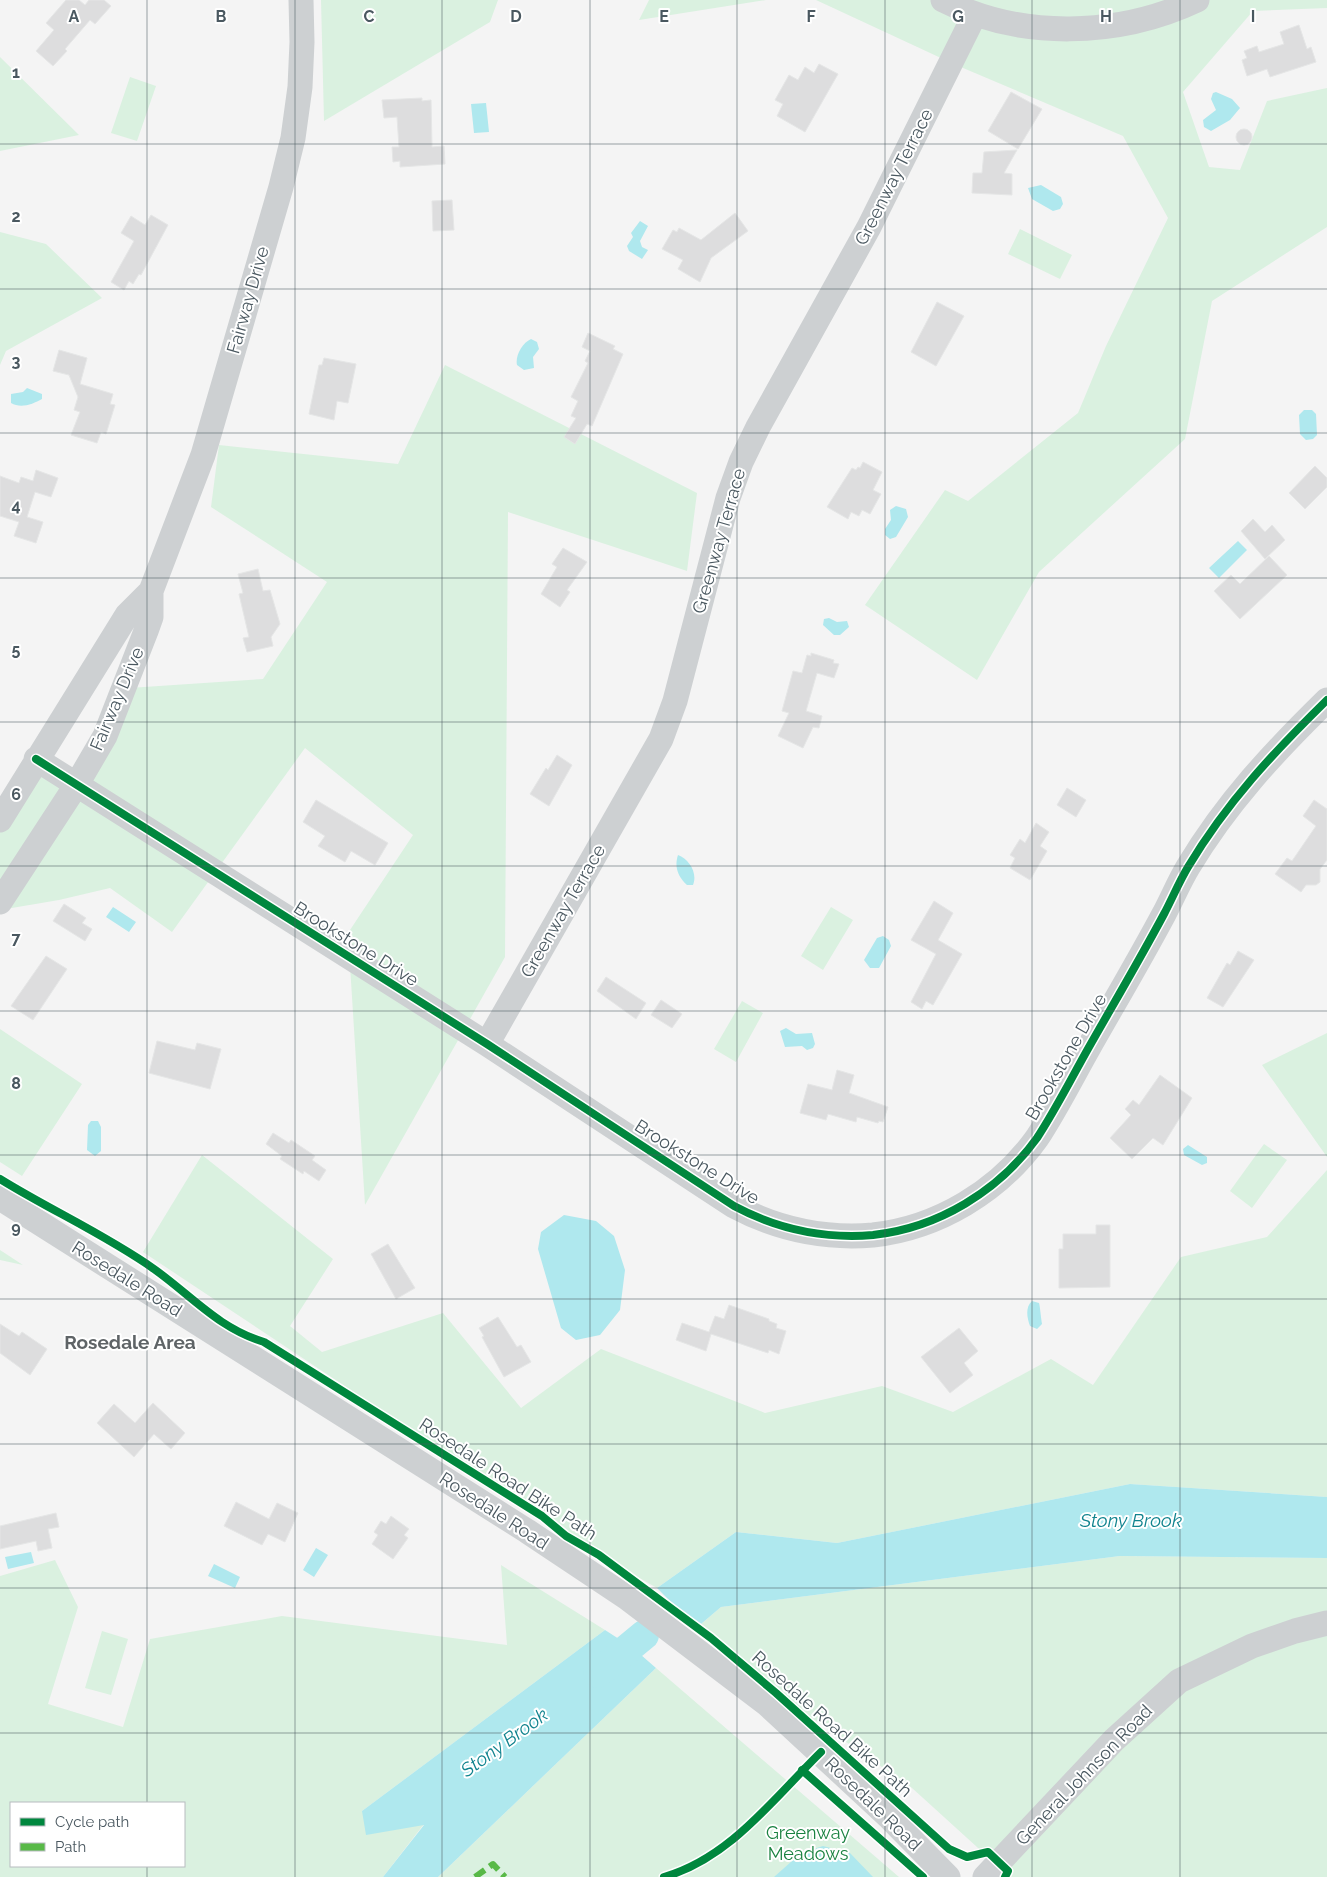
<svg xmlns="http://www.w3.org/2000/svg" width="1327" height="1877" viewBox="0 0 1327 1877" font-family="Raleway,sans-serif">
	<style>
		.green { fill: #daf1e0; fill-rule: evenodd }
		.water { fill: #afe8ee }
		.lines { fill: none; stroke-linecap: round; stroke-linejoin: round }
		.river { stroke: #afe8ee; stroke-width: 30 }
		.building { fill: #ddddde; stroke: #e5e6e6 }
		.minor { stroke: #cdd0d2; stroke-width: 25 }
		.quiet { stroke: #58b947; stroke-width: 6; stroke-dasharray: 12 6; stroke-linecap: butt }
		.cycleway-casing { stroke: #fff; stroke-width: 11 }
		.cycleway { stroke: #00873e; stroke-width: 8 }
		.grid { fill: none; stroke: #4a5860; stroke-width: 1; stroke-opacity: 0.55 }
		.labels { text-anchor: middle; stroke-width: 4; stroke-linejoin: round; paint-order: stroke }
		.street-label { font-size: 18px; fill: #4a5860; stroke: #fff }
		.park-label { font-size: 18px; fill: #1a8241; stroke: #fff }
		.neighbourhood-label { font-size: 19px; font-weight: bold; fill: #5f6467; stroke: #fff }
		.water-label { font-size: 19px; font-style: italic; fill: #10838e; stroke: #fff }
		.grid-label { font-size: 16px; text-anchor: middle; font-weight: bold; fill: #4a5860; stroke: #fff; stroke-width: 4; stroke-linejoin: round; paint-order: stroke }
	</style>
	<rect width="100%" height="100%" fill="#f4f4f4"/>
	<path class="green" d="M321 0H498L490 22 324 121Z
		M649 0H766L639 20Z
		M816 0H1327V8L1253 11 1183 92 1209 167 1240 170 1267 101 1327 88V227L1212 301 1185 439 1039 572 977 680 865 605 945 490 968 501 1078 413 1106 346 1168 218 1123 136 956 65Z
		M0 57 79 135 0 151Z
		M130 77 156 86 137 141 111 133Z
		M1020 229 1072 255 1060 279 1008 254Z
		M0 232 46 244 102 298 6 351 0 365Z
		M445 365 697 493 687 571 508 512 505 957 365 1205 348 933 413 835 305 748 172 932 110 888 59 900 0 910V813L40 754 84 782 129 688 263 679 327 582 211 507 219 445 398 464Z
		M831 907 853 920 823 970 801 956Z
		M742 1001 763 1013 736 1062 714 1049Z
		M0 1029 82 1084 22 1176 0 1162Z
		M1327 1033V1157L1262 1065Z
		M1264 1144 1287 1160 1252 1208 1230 1191Z
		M202 1155 333 1259 290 1326 322 1352 443 1313 521 1408 601 1349 765 1413 882 1386 953 1412 1051 1359 1093 1385 1181 1257 1267 1237 1327 1170V1497L1130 1484 837 1543 736 1532 657 1588 599 1555 143 1252Z
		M0 1250 23 1265 0 1260Z
		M1120 1556 1327 1558V1877H1010L912 1788 776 1693 701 1624 721 1607Z
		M55 1560 78 1607 48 1704 123 1727 150 1639 282 1616 507 1645 501 1565 605 1630 362 1811 424 1824 383 1877H0V1576ZM11 1803H184V1866H11Z
		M102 1631 128 1639 111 1695 85 1688Z
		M656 1668 899 1877H438Z"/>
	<path class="water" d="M1216 92 1232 99 1240 108 1230 120 1211 131 1204 127 1203 120 1216 110 1211 99 1213 93Z
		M486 103 489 132 474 133 471 104Z
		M1041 185 1061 197 1063 204 1060 209 1053 211 1032 199 1028 188Z
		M640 221 648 226 640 241 642 247 648 250 642 259 629 251 627 246 633 237 631 233Z
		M531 339 537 342 539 349 533 357 534 368 524 370 517 365C515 356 522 343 531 339Z
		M27 388 42 394V399C33 404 21 409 11 403V394L23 392Z
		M1304 410H1312L1316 414 1317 435 1313 439 1306 440 1300 434 1299 415Z
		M896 506 906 509 908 517 896 537 890 539 885 535V529L891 520 890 510Z
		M1238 541 1247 550 1219 578 1209 568Z
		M829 618 837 622 847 621 849 627 840 635H834L823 625 824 619Z
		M678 855C689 859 698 873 693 885H687C678 877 674 867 678 855Z
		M113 907 136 922 129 932 106 917Z
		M883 936 889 940 891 946 879 968H870L864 960 877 938Z
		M786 1028 796 1034 812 1033 815 1044 813 1048 807 1050 802 1046 785 1047 780 1031Z
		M91 1121H98L101 1127V1151L95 1156 87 1150 88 1125Z
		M1188 1145 1207 1157V1163L1202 1165 1184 1155 1183 1149Z
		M564 1215 596 1221 614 1236 625 1270 620 1310 600 1335 576 1340 561 1328 538 1249 541 1232Z
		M1032 1301 1039 1303C1040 1306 1041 1319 1042 1324L1037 1329 1030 1326C1027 1318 1025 1307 1032 1301Z
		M1130 1484 1327 1497V1558L1120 1556 721 1607 701 1624 676 1607 657 1588 736 1532 837 1543Z
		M316 1548 328 1555 314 1577 303 1570Z
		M31 1552 34 1563 8 1569 5 1557Z
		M214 1564 240 1577 235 1588 208 1576Z
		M605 1630 633 1648 656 1668 438 1877H383L424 1825 366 1835 362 1811Z
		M823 1846 850 1853 873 1877H774L801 1853Z"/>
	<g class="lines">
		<path class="river" d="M598 1673 644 1635"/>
	</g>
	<path class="building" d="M66 0H79L85 5 89 0H104L111 6 95 24 90 20 65 49 67 51 53 66 36 51 54 30 46 23Z
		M1299 25 1307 49 1311 47 1316 62 1270 77 1267 69 1247 76 1242 60 1247 58 1244 51 1257 46 1259 52 1284 44 1280 32Z
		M819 64 838 74 805 132 777 116 783 104 775 100 789 75 798 80 805 67 814 73Z
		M1011 92 1042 109 1018 149 988 131Z
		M422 98V101L431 100 432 147 444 146 445 164 400 167V161L393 162 392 147H399L397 117 384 118 382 100Z
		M1236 137a8 8 0 1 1 16 0a8 8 0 1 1-16 0Z
		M1017 150 1004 173 1012 174V195L972 193 973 173H982L984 152Z
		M452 200 454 230 433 231 432 201Z
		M735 213 748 231 711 258 700 282 678 269 683 260 662 249 673 230 677 232 679 228 701 240Z
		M151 215 168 225 141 275 139 274 133 284 129 281 124 290 111 282 134 241 121 233 131 216 145 225Z
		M937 302 964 316 936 366 911 352Z
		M588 333 615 346 613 349 623 354 592 426 587 424 575 444 564 437 576 418 571 416 578 401 571 397 588 363 585 361 590 351 582 347Z
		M59 350 87 358 80 384 113 394 110 404 115 405 106 434 101 432 97 443 71 435 80 412 74 410 78 397 69 375 53 371Z
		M324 358 356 364 348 403 337 401 334 420 309 414 319 365H322Z
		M863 462 882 472 873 490 881 494 870 514 862 510 859 516 851 512 848 519 827 507 852 468 856 470 858 467 860 468Z
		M1315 466 1327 478V487L1305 509 1289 493Z
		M36 470 58 478 51 497 35 492 27 517 43 522 36 543 14 536 19 522 0 516V476L19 483 21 477 33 481Z
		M1253 519 1265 532 1272 525 1285 540 1265 559 1241 531Z
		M563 548 587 562 567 590 570 592 560 607 541 594 557 567 552 564Z
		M1269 556 1287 575 1240 619 1214 591 1231 575 1240 584Z
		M258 569 263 591 270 590 280 624 271 637 273 646 247 652 243 638 249 637 239 594 243 593 238 574Z
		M811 653 834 660 833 663 839 664 834 678 817 673 806 711 822 716 819 728 813 727 803 748 778 736 789 713 782 711 793 671 802 673 807 655 811 656Z
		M557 755 572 765 549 806 530 794 546 768 548 770Z
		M1067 788 1086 800 1076 817 1057 805Z
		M316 800 388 843 375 865 351 851 345 862 318 846 325 836 303 822Z
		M1314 800 1327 809V860L1320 869V882L1316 885H1306L1301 892 1275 874 1287 858 1292 861 1316 826 1303 816Z
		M1036 823 1049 832 1040 846 1047 851 1030 880 1010 868 1015 858 1010 855 1020 839 1025 843Z
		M934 901 953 913 938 940 962 954 933 1005 926 1001 922 1009 911 1002 936 954 911 940Z
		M64 904 86 918 82 923 92 929 85 941 53 921Z
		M1238 951 1254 960 1223 1007 1207 998 1227 963 1230 965Z
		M46 956 67 969 33 1020 11 1006Z
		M606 977 646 1003 636 1019 597 991Z
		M661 1000 682 1014 672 1028 651 1015Z
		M157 1041 195 1050 197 1043 221 1049 210 1089 149 1073Z
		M837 1070 854 1075 849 1093 888 1107 883 1122 879 1121 878 1123 857 1117 856 1122 828 1114 826 1120 800 1113 808 1084 832 1090Z
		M1160 1075 1192 1098 1163 1145 1153 1138 1132 1159 1110 1138 1131 1115 1125 1109 1133 1100 1139 1105Z
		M273 1133 289 1143 291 1140 315 1156 312 1160 326 1170 319 1181 304 1171 303 1174 280 1159 282 1156 266 1144Z
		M1096 1225H1110V1287L1059 1288V1249H1063V1234H1096Z
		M388 1244 415 1288 396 1299 371 1254Z
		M729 1305 769 1319V1321L777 1324 776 1328 786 1331 779 1354 769 1350 768 1353 711 1334 706 1351 676 1340 682 1323 709 1332 715 1316 724 1319Z
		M498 1317 517 1347 521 1345 531 1362 504 1377 482 1337 484 1336 479 1328Z
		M0 1324 19 1336 22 1332 47 1349 30 1375 0 1353Z
		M959 1328 978 1351 964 1363 973 1375 950 1393 921 1357Z
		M153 1403 185 1433 171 1449 154 1434 134 1457 97 1423 114 1404 135 1423Z
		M236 1502 269 1519 277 1503 298 1513 285 1542 268 1534 262 1545 224 1526Z
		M56 1513 59 1527 48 1529 52 1548 38 1551 36 1541 0 1549V1526Z
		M391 1516 409 1529 404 1535 408 1538 393 1559 372 1544 378 1535 374 1532 381 1521 386 1524Z"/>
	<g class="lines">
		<path class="minor" d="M943 0C1020 40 1119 37 1197 0
			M36 759 487 1044 734 1206C777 1229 824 1239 873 1235 938 1228 999 1191 1037 1138 1056 1109 1072 1077 1089 1047 1114 1003 1140 959 1164 914 1172 899 1179 882 1188 867 1227 802 1273 753 1327 700
			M0 820 127 615 151 591
			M0 902 77 784 105 736 146 631 151 617V591L203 455 281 187 293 138 300 87 302 42 301 0
			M487 1044 661 739 675 701 728 498 741 462 758 427 869 227 975 14
			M0 1198 527 1531 626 1597 767 1704 888 1816 948 1877
			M985 1877 1114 1740 1179 1681 1252 1646 1295 1631 1327 1623"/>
		<path class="quiet" d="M475 1877 493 1864 505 1877"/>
		<defs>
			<path id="cycleway" d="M36 759 487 1044 734 1206C777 1229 824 1239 873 1235 938 1228 999 1191 1037 1138 1056 1109 1072 1077 1089 1047 1114 1003 1140 959 1164 914 1172 899 1179 882 1188 867 1227 802 1273 753 1327 700
				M0 1179C50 1210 106 1235 154 1269 192 1296 218 1328 264 1342L542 1516 566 1536 599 1555 711 1638 776 1693 949 1849 967 1857 988 1852 1008 1871 1005 1877
				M802 1770 923 1877
				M664 1877C730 1858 773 1799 821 1752"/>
		</defs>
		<use href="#cycleway" class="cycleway-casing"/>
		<use href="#cycleway" class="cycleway"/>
	</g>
	<path class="grid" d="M147 0V1803M295 0V1877M442 0V1877M590 0V1877M737 0V1877M885 0V1877M1032 0V1877M1180 0V1877M0 144H1327M0 289H1327M0 433H1327M0 578H1327M0 722H1327M0 866H1327M0 1011H1327M0 1155H1327M0 1299H1327M0 1444H1327M0 1588H1327M0 1733H1327M147 1866V1877"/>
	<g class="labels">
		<g class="street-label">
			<text transform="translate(894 177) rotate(-63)" y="6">Greenway Terrace</text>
			<text transform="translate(248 300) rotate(-74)" y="6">Fairway Drive</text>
			<text transform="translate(719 541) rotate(-74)" y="6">Greenway Terrace</text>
			<text transform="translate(117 699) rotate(-67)" y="6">Fairway Drive</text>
			<text transform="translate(563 911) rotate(-60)" y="6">Greenway Terrace</text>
			<text transform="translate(356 944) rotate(32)" y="6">Brookstone Drive</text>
			<text transform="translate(1066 1057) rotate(-60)" y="6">Brookstone Drive</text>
			<text transform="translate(697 1162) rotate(32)" y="6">Brookstone Drive</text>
			<text transform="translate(127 1279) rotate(32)" y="6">Rosedale Road</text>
			<text transform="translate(508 1479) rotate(33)" y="6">Rosedale Road Bike Path</text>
			<text transform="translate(494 1511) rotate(33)" y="6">Rosedale Road</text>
			<text transform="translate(832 1724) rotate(42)" y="6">Rosedale Road Bike Path</text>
			<text transform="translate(1084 1775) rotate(-46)" y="6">General Johnson Road</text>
			<text transform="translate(873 1804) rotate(44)" y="6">Rosedale Road</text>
		</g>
		<g class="park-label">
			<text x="808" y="1839">Greenway<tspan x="808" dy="21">Meadows</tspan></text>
		</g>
		<g class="neighbourhood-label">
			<text x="130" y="1349">Rosedale Area</text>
		</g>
		<g class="water-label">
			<text x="1131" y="1527">Stony Brook</text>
			<text transform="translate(504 1742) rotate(-36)" y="7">Stony Brook</text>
		</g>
	</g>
	<g class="grid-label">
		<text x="74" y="22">A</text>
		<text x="221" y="22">B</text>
		<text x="369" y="22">C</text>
		<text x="516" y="22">D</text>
		<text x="664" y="22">E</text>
		<text x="811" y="22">F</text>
		<text x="958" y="22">G</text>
		<text x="1106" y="22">H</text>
		<text x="1253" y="22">I</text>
		<text x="16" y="78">1</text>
		<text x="16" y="222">2</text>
		<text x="16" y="367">3</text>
		<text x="16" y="511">4</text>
		<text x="16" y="655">5</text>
		<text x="16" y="800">6</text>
		<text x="16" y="944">7</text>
		<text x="16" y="1089">8</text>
		<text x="16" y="1233">9</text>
	</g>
	<rect x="10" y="1802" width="175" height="65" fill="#ffffff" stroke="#b7bcbf"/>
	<rect x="20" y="1818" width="25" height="8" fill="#00873e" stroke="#b7bcbf"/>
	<text x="55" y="1827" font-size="15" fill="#4a5860">Cycle path</text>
	<rect x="20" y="1843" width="25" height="8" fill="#58b947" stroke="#b7bcbf"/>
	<text x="55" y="1852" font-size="15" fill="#4a5860">Path</text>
</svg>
